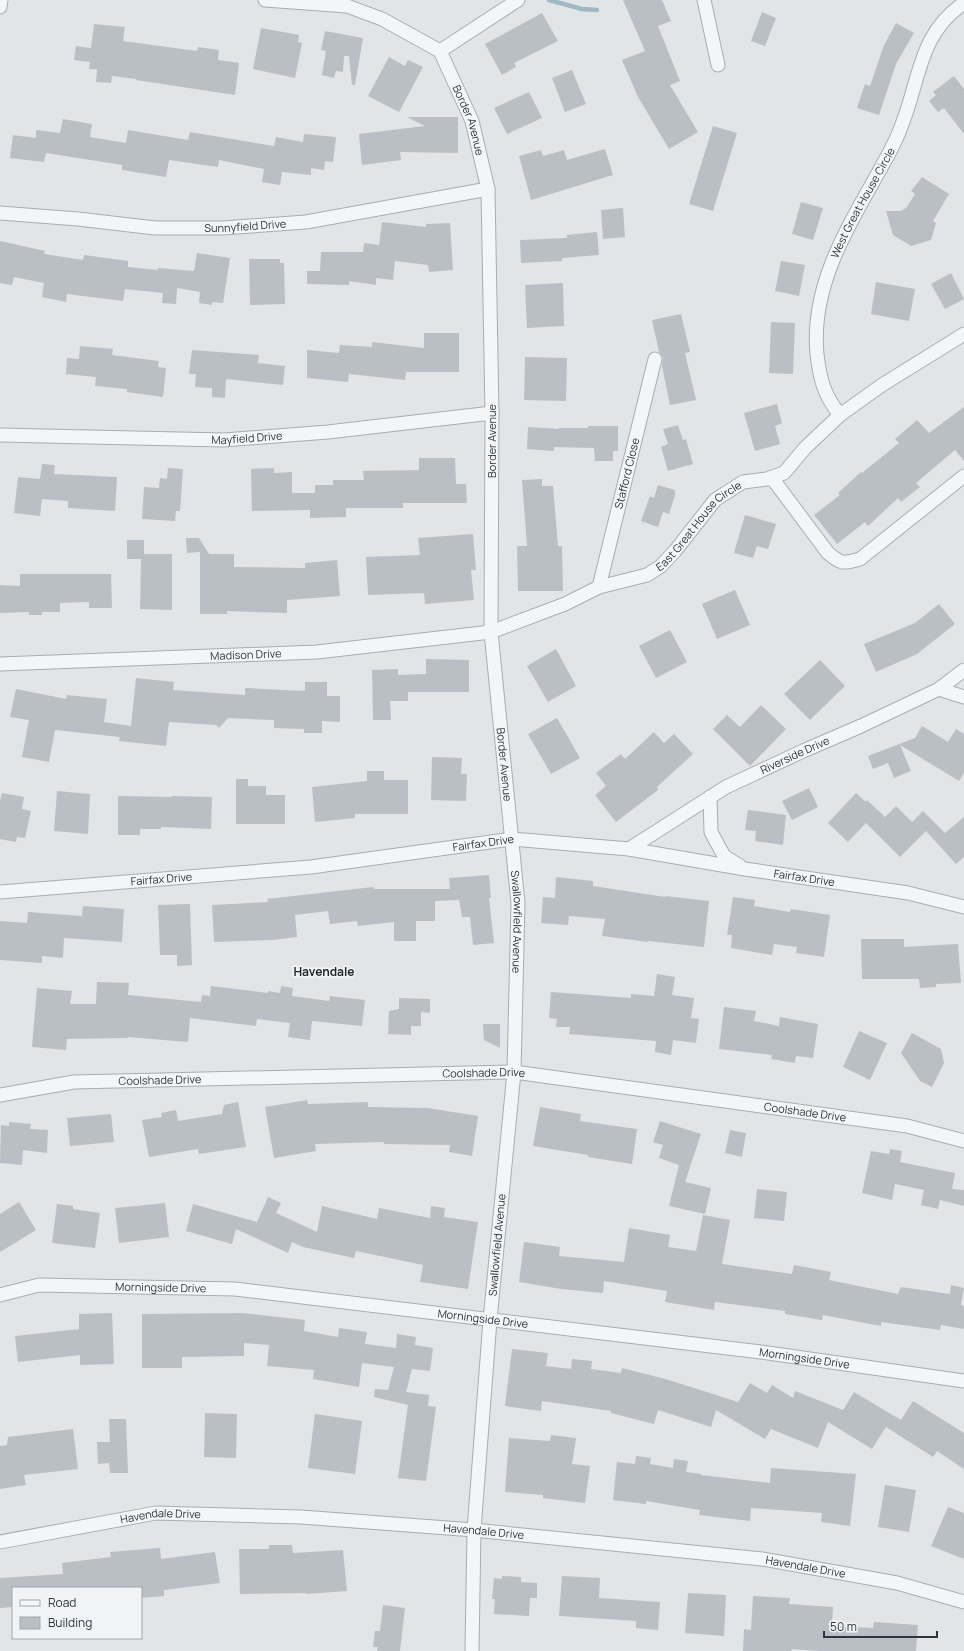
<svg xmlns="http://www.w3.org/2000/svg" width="964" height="1651" viewBox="0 0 964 1651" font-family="Manrope,sans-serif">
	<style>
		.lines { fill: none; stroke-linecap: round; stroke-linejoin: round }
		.stream { stroke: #a0b8c5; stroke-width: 4.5 }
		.building { fill: #b9bfc5 }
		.street-casing { stroke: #a7adb2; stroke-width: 15 }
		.street { stroke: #f4f5f7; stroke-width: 13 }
		.labels { text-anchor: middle; stroke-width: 3.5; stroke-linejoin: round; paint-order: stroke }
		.street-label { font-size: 11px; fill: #2b353f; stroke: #f1f4f6 }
		.neighbourhood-label { font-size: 12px; font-weight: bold; fill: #1d2630; stroke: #f1f4f6 }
	</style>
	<rect width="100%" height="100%" fill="#e1e5e8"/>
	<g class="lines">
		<path class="stream" d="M549 0 582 9 597 10"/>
	</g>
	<path class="building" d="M623 0H662L671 21 658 26 680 81 670 85 698 132 669 149 638 97 622 60 645 51Z
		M762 12 776 18 765 46 751 41Z
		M542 13 558 41 514 63 516 67 502 75 485 44Z
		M896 23 914 33 896 64 879 115 857 108 865 84 870 86 884 45Z
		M94 24 125 27 123 41 197 51 198 47 219 50 218 60 239 63 235 95 136 80V79L112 76 111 83 96 82 97 69H89L90 62 74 60 76 46 91 48Z
		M261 28 299 35 298 42 302 43 295 78 253 69Z
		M325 31 363 38 355 85H352L349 56H344L343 72 336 71 334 78 322 75 326 51 321 50Z
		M389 57 405 66 408 60 423 67 399 112 368 96Z
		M572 70 586 104 565 112 552 78Z
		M954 76 964 89V134L944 108 938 112 929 101 936 95 933 92Z
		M529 92 542 118 507 134 494 108Z
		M407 117H458V153L400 152 401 160 362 165 359 134 425 126Z
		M63 119 92 124 90 137 126 143 128 130 188 140 190 132 274 146 276 137 303 142 304 134 336 137 333 162 325 161 324 170 311 168V175L282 172 280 185 262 182 264 169 219 160 218 167 169 160 166 177 122 170V165L46 153 44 162 10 158 13 135 36 138V130L60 133Z
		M713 126 737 133 713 211 689 204Z
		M605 149 613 175 531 200 519 156 541 150 543 156 564 150 567 160Z
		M922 177 949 194 933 221 936 223 931 240 911 246 893 235 886 211H901L906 208 915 194 911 191Z
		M801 202 823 208 813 240 792 234Z
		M623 208 625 237 603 239 601 210Z
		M382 222 426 227V224L450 223 453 270 429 272 428 265 395 261 393 280 376 278V285L349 281V285L307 284V271H320L321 252H363L364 243 379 245Z
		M597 232 599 255 562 258V261L521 263 520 240 567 238V235Z
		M0 241 45 251 44 254 83 260 84 255 128 261V267L158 270V268L194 271 197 253 230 258 223 303 212 302V305L199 303 200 292 177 288 176 304 162 303 163 293 125 289 123 301 67 294 66 302 42 297 44 283 14 277 12 285 0 283Z
		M249 259H280V263H284L285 304 250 305Z
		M781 261 805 265 799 296 775 291Z
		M951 273 964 299 945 309 931 284Z
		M876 282 915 289 909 321 871 314Z
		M563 283 564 326 527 328 525 285Z
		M681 314 690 352 685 353 696 400 670 405 662 366 663 357 659 352 652 320Z
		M771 322 795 323 793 374 769 373Z
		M424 333H459V372H406L405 380 349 374 348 382 307 378V350L339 353 340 345 372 347V342L424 348Z
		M80 346 113 349 112 355 159 361 158 367 166 368 163 397 127 392V389L95 386 96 377 66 374 67 358 79 359Z
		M192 350 259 355 258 363 285 366 283 385 226 379 225 398 212 397V388L195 387 196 374H189Z
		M525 357 567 358 566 401 524 400Z
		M777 404 782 423 775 426 780 444 755 451 744 413Z
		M964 407V461L955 450 916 483 920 487 901 502 898 498 868 526 865 522 837 544 814 515 840 495 838 493 861 472 862 473 899 443 895 439 917 420 929 433Z
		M678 425 683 440 686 439 693 464 668 471 661 447 668 444 663 429Z
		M588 426H618V451H613V461H595L594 448 554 447V451L527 449 528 427 559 429V428H588Z
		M419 458H455L456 484H466L467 503H403V508H346V517L310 518V510L252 511 251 469 274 468V473L292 472V493H315V485H333V480H364L363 471 419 470Z
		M42 464 55 465 54 474 117 477 115 511 68 508V501L42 499 40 516 14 513 18 477 40 479Z
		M168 468 183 469 180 511H176L175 521 142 519 144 487 159 488 160 478 167 479Z
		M542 479V486H553L558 546H562L563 591H518L517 546H527L522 480Z
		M658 485 675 490V495L669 514 663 512 658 527 641 521 650 496 654 498Z
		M745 515 776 524 768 549 757 546 753 558 734 553Z
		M473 534 476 570H471L474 600 425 604 424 593 368 595 366 557 420 555 418 538Z
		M186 538H199L209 554H234V567L305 568V563L337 560 340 596 287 600V613L227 611V614H200V552L187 553Z
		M127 540H144V554H172V610L140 609 141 559H127Z
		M20 574H111L112 608H89V602L60 603V612H42V615H29V612L0 613V585L20 586Z
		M735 590 750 625 717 639 702 604Z
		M939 604 955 624 917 654 876 672 864 644 915 623Z
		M670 630 687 662 656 678 639 646Z
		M556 649 576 686 548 702 527 666Z
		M426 659 469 660V692H408V701H390L391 720H373L372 670 398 669V675L426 674Z
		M820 660 845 686 810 720 784 694Z
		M136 678 174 682 173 690 245 695V688L305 691V682H327V696H340V722L322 721V733H304V729L274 728V720L228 718 219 728 216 725 169 722 166 746 119 741 120 737 55 730 49 762 22 757 29 720 10 717 16 689 66 699 67 695 107 699 104 722 131 726Z
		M761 705 786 729 750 766 713 729 727 715 740 727Z
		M557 718 580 758 551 774 528 734Z
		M922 726 948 742 956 729 964 734V773L959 781 900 745 911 771 894 778 888 763 873 769 868 756 915 738Z
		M654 732 664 743 674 734 693 754 657 787 658 790 616 822 595 795 606 786 596 773 621 754 625 759Z
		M432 757 462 758 461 774H467L466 801 431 800Z
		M367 771H384V780H408V814H355V818L315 822 312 787 367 781Z
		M236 779H248V786H266V795H285V824H236Z
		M809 788 818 807 792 820 782 801Z
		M57 791 90 794 88 834 54 831Z
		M2 793 24 797 22 809 31 811 25 838 17 837 16 842 0 839V801Z
		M856 793 866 802 867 800 885 817 896 806 912 822 923 811 945 833 964 817V857L956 864 926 831 900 857 866 823 848 842 828 823Z
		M118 796 172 797V796L212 797 211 829 161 827V829H140V835H118Z
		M748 810 786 815 783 845 755 841 756 831 745 830Z
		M489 875 491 898H489L494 943 473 945 470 917H462L459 900 435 901V921H416V941H394V922L358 926 357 921 330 924 328 911 295 915 297 937 272 940 214 942 212 905 268 902 267 899 373 887 374 889H450L449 878Z
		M556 877 593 881V886L665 897V896L709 901 704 947 648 941V942L602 936 605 919 569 916 568 925 541 923 543 897 555 898Z
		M733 897 755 900 754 906 790 912 791 909 830 915 824 957 796 953 797 947 774 944 772 955 731 948 732 935H727Z
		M190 904 192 965 177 966V955H160L158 905Z
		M83 906 124 909 122 942 64 938 63 958 42 956V963L0 960V921L27 923 28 912 82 916Z
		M861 939H904V947L958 944 961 983 936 984V987L920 988 919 979H862Z
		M657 974 675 977 672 995 694 998 691 1018 699 1019 696 1043 673 1040 671 1055 655 1052 656 1041 569 1034 570 1027H556L557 1019 549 1018 551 992 631 998V994L654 996Z
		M97 982 129 983 128 995 201 1002 202 995 210 996 211 986 268 993V991L280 993 281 986 293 988 292 996 329 1001 330 996 365 1000 362 1026 312 1021 310 1040 288 1037 290 1023 257 1019 256 1026 190 1018 188 1042 128 1037V1038L67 1039 66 1050 32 1047 37 988 72 991 70 1004H96Z
		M399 998 430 999V1013L421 1012V1026H411V1035L388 1034 389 1011 399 1009Z
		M724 1007 756 1011 754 1021 779 1026 780 1017 818 1024 813 1058 796 1056 795 1063 771 1059 772 1055 719 1049Z
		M483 1024H500V1048L484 1040Z
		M859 1031 887 1043 870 1080 843 1067Z
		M912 1033 941 1049 944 1063 932 1087 920 1081 901 1053Z
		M307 1100 308 1104 368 1102V1107L428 1108 478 1116 472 1156 449 1152 450 1145 384 1144V1142L315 1144 316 1151 274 1158 265 1107Z
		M238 1102 246 1147 199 1154 198 1149 149 1157 142 1120 162 1117 161 1113 176 1110 178 1121 222 1114 224 1105Z
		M540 1107 581 1114 580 1121 637 1129 632 1164 588 1157V1155L533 1146Z
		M111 1114 114 1142 70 1146 67 1118Z
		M660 1121 701 1134 685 1182 711 1188 705 1214 669 1206 679 1165 659 1158 663 1145 653 1142Z
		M9 1122 31 1124 30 1129 48 1130 47 1153 23 1150 22 1165 0 1163 1 1125 9 1126Z
		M730 1130 746 1133 742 1157 725 1153Z
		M890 1149 902 1151 900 1162 955 1173 952 1189 964 1190V1206L940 1200 938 1209 921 1205 924 1190 895 1184 892 1200 862 1193 871 1151 889 1154Z
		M757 1189 787 1192 784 1221 754 1218Z
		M268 1197 281 1203 276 1213 317 1232 322 1206 377 1219 379 1208 430 1218 431 1206 445 1208 444 1217 478 1222 468 1289 420 1282 423 1265 356 1251 354 1258 303 1247 292 1242 288 1253 236 1229 232 1244 186 1231 193 1204 257 1222Z
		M19 1202 36 1230 0 1252V1214Z
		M165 1203 169 1237 119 1243 115 1208Z
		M57 1204 73 1206V1209L100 1213 95 1248 52 1243Z
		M703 1215 730 1220 722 1264 792 1274 794 1265 831 1272 829 1280 898 1294 901 1287 950 1294 951 1285 964 1288 961 1305 964 1306V1329L941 1325 940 1330 881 1322V1326L823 1315 822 1320 785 1314V1311L715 1302 714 1310 665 1302 667 1291 604 1281 603 1293 561 1289 519 1282 524 1242 560 1247 559 1256 624 1262 629 1228 670 1235 668 1247 696 1251Z
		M112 1313 114 1364 80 1365V1355L18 1362 15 1336 79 1329V1314Z
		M243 1313 305 1320 304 1331 338 1337 339 1328 367 1332 365 1344 396 1348 397 1334 416 1337 415 1345 433 1348 430 1371 412 1369 406 1392 429 1395 428 1406 436 1407 426 1481 398 1478 408 1405 374 1397 375 1389 388 1390 394 1367 362 1363 359 1387 313 1379 314 1370 267 1366 269 1345 244 1343V1356L182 1357V1368H142V1314Z
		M512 1349 548 1353 546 1366 571 1369 572 1359 592 1361 591 1369 621 1373 622 1368 669 1380 738 1402 750 1383 767 1393 772 1385 793 1398 795 1391 843 1410 854 1392 901 1420 913 1401 964 1433V1469L937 1451 933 1457 886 1427 872 1449 828 1422 818 1448 771 1429 765 1439 716 1410 711 1427 658 1410 654 1424 611 1413V1411L542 1401 541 1411 505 1406Z
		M205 1413 237 1414 236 1458 204 1457Z
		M315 1414 362 1421 355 1474 308 1468Z
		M109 1419H126L128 1473H110L109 1463 98 1464 97 1442H110Z
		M73 1429 78 1469 24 1475 26 1485 0 1489V1446L7 1445 8 1437Z
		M551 1435 576 1438 572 1464 590 1466 585 1503 543 1498V1495L505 1492 509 1438 550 1441Z
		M636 1456 651 1458 650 1464 673 1468 674 1459 688 1461 686 1472 701 1474V1475L770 1483 771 1468 856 1474 850 1526 821 1522 822 1513 751 1508 750 1521 699 1515 700 1510 646 1501V1504L613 1500 617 1462 635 1464Z
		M885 1485 916 1490 909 1532 878 1527Z
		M948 1507 964 1513V1559L931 1546Z
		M269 1545H292L293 1553 343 1550 347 1591 306 1594V1593L240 1594 239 1549H269Z
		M160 1548 161 1559 215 1552 220 1583 164 1590V1596L141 1598V1588H13V1607L0 1608V1578L63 1574 62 1563 111 1557 110 1552Z
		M502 1576 521 1577V1582L537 1583V1598H530L529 1616 494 1614 495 1599H492L494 1578 502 1579Z
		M562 1576 600 1578 599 1598 660 1602 658 1630 636 1628V1621L559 1616Z
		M688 1593 726 1595 724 1636 685 1633Z
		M753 1596 790 1598 789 1604 833 1607 832 1626 873 1628 874 1622 918 1625 916 1651H819L792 1649 791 1651H743L744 1629 751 1630Z
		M383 1605 405 1608 400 1651H377L378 1647H373L375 1631H380Z"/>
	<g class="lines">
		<defs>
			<g id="street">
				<path d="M265 0 347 6 382 19 440 51"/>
				<path d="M704 0 718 65"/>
				<path d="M0 7 1 0"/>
				<path id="s1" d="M440 51 472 121 488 189 492 413 491 632 518 903 514 1072 490 1320 474 1530 472 1651"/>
				<path d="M440 51 518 0"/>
				<path id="s2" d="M0 213 78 219 155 228H223L306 222 488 189"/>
				<path id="s3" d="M840 415C824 395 820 380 817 354 811 292 842 236 872 184 882 165 894 147 901 127 920 81 918 34 964 3"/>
				<path id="s4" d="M0 435 224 440 328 432 492 413"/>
				<path d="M772 478 828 553C841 564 843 564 860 559L964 476"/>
				<path id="s5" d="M599 587 655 359"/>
				<path id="s6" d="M0 664 317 652 491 632 565 604 599 587 647 575 661 566 675 551 715 500 743 482 767 479 784 473 805 448 840 415 882 385 964 334"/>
				<path d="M939 689 964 697"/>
				<path d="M710 797 711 832 724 856 740 866"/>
				<path id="s7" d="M629 849 726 787 803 751 861 726 939 689 964 670"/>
				<path id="s8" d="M0 892 311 867 512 839 629 849 745 869 908 893 964 907"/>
				<path id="s9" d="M0 1095 74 1082 514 1072 907 1126 964 1141"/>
				<path id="s10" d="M0 1295 39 1285 235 1289 761 1352 964 1381"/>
				<path id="s11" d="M0 1542 156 1513 301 1517 474 1530 762 1559 897 1583 964 1602"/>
			</g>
		</defs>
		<use href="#street" class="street-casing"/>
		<use href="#street" class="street"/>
	</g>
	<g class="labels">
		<g class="street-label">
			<text dy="4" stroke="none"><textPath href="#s1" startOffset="75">Border Avenue</textPath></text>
			<text dy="4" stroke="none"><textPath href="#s3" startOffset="227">West Great House Circle</textPath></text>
			<text dy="4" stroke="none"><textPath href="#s2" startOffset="246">Sunnyfield Drive</textPath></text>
			<text dy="4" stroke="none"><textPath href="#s4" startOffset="247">Mayfield Drive</textPath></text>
			<text transform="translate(492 441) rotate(-90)" y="4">Border Avenue</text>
			<text dy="4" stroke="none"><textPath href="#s5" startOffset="117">Stafford Close</textPath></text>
			<text dy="4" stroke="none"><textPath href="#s6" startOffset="731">East Great House Circle</textPath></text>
			<text dy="4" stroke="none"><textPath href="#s6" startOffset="246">Madison Drive</textPath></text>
			<text dy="4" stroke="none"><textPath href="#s7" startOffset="191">Riverside Drive</textPath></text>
			<text dy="4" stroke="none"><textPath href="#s1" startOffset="723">Border Avenue</textPath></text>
			<text dy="4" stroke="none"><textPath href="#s8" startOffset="486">Fairfax Drive</textPath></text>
			<text dy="4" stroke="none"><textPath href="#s8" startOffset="810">Fairfax Drive</textPath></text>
			<text dy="4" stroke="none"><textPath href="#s8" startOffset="162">Fairfax Drive</textPath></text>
			<text dy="4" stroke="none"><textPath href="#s1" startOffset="881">Swallowfield Avenue</textPath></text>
			<text dy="4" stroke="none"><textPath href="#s9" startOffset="485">Coolshade Drive</textPath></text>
			<text dy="4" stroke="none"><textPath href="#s9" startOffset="161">Coolshade Drive</textPath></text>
			<text dy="4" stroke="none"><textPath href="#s9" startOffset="809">Coolshade Drive</textPath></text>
			<text transform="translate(497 1245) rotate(-85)" y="4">Swallowfield Avenue</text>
			<text dy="4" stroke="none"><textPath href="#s10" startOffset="162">Morningside Drive</textPath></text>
			<text dy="4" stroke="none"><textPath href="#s10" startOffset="486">Morningside Drive</textPath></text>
			<text dy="4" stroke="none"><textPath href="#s10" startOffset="810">Morningside Drive</textPath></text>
			<text dy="4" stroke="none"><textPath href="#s11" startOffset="163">Havendale Drive</textPath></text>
			<text dy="4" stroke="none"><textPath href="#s11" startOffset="487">Havendale Drive</textPath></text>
			<text dy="4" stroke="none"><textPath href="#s11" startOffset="811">Havendale Drive</textPath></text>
		</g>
		<g class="neighbourhood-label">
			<text x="324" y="976">Havendale</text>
		</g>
	</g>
	<rect x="12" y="1587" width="130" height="52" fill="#f1f4f6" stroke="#a2a8ad"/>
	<rect x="20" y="1600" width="20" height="6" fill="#f4f5f7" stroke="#a2a8ad"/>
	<text x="48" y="1607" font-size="12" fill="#2b353f">Road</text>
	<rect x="20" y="1617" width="20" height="12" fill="#b9bfc5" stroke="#a2a8ad"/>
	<text x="48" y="1627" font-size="12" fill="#2b353f">Building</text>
	<path d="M824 1631v6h113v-6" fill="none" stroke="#2b353f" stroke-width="2"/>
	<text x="830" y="1631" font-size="12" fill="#2b353f" stroke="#f1f4f6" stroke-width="3" paint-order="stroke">50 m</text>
</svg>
